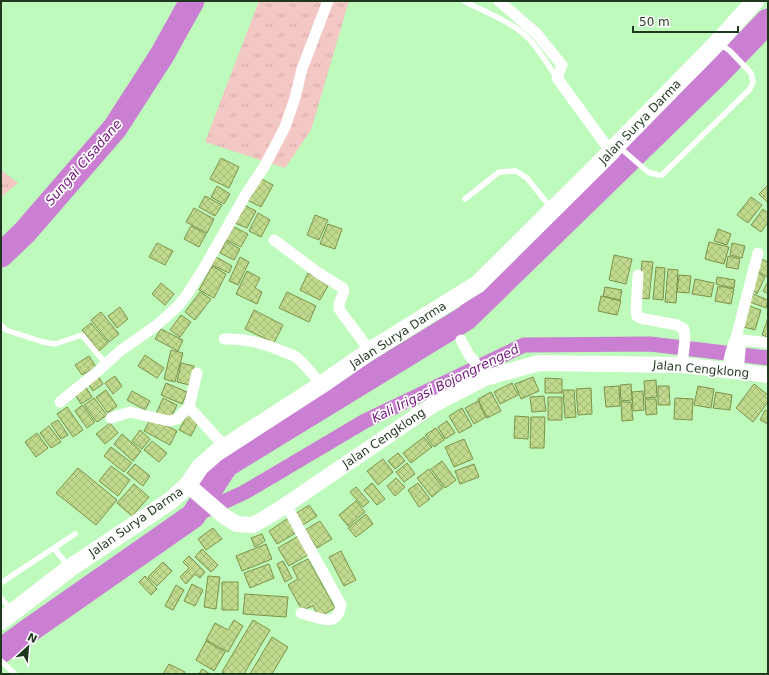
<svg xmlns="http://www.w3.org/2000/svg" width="769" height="675" viewBox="0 0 769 675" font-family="'DejaVu Sans',sans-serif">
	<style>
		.grass { fill: url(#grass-tufts) }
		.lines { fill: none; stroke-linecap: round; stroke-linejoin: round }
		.canal { stroke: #ca7fd3; stroke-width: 15 }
		.river { stroke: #ca7fd3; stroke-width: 25 }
		.building { fill: url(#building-cross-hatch); stroke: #7c9349 }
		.lane { stroke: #fff; stroke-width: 5.5 }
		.street { stroke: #fff; stroke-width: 11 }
		.secondary { stroke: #fff; stroke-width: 16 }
		.primary { stroke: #fff; stroke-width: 18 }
		.labels { text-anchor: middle; stroke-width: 3.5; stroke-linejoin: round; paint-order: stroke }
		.street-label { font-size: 12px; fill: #1f371f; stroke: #fff }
		.water-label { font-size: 13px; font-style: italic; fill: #73177e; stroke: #fff }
	</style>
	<defs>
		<pattern id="grass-tufts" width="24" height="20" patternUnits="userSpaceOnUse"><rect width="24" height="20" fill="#f3c7c3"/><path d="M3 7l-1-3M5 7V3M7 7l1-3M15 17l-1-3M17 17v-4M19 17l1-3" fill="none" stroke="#d0aca7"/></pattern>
		<pattern id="building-cross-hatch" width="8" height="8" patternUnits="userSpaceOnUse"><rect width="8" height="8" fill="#c0d98d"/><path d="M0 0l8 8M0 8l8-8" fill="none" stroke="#a5bb79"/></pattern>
	</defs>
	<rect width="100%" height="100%" fill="#befabb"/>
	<path class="grass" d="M259 1H349L311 130 285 168 205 142Z
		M1 170 18 183 1 197Z"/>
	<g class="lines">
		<path class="canal" d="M193 516 245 492 365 421 524 345 650 344 768 358"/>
		<path class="river" d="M1 255 25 232 115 128 162 55 192 1
			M1 651 24 634 193 516 226 465 466 318 715 76 768 21"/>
	</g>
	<path class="building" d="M221 158 239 167 229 188 210 179Z
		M258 177 273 185 261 207 247 200Z
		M768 185V203L759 194Z
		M217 186 230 194 224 204 211 197Z
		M205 196 222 205 215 216 199 207Z
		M751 197 762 205 748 223 737 215Z
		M244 205 256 211 247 228 235 223Z
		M194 208 214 219 207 233 186 222Z
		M763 209 768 213V222L761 232 751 225Z
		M258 213 270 220 261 237 249 231Z
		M315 215 328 220 319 240 307 235Z
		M328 224 342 229 335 249 320 244Z
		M191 226 206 234 199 247 184 239Z
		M232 226 248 234 241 247 225 239Z
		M718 229 731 234 727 245 714 241Z
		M226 241 240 249 234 260 220 253Z
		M709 242 729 247 724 264 705 259Z
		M157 243 173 251 165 265 149 257Z
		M732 243 745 246 742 258 730 255Z
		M614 255 632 259 626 284 609 280Z
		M728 256 740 259 738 269 726 267Z
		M216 257 232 266 229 273 212 265Z
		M240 257 249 262 238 285 229 281Z
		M759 258 768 262V277L756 271Z
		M642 261 653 262 649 299 639 298Z
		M212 266 226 274 214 298 199 290Z
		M656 267 665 268 663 300 653 299Z
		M668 269 678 270 676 303 665 302Z
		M247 271 260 278 255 288 262 292 257 304 236 294Z
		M755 272 765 277 757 294 751 289Z
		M308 273 329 284 320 300 300 290Z
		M679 275 691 276 689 293 677 292Z
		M717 277 735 280 734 288 716 284Z
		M695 279 714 283 711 297 692 294Z
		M768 282V294L763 291Z
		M161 283 174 294 165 305 152 294Z
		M718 286 734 289 731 304 715 301Z
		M605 287 622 290 620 300 603 296Z
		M200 292 211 299 195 320 185 312Z
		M287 292 316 306 309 322 279 308Z
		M753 294 768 300 766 308 750 302Z
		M601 296 621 301 617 315 598 311Z
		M746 305 761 310 755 330 740 326Z
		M120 307 128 319 117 328 108 316Z
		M254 310 283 325 274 343 245 329Z
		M101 312 119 334 109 342 91 320Z
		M181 315 191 322 180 337 170 330Z
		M768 318V337L762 335Z
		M91 323 108 343 99 351 82 330Z
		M161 329 183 340 178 351 155 339Z
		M171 350 183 353 175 382 164 379Z
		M145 355 164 368 157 378 138 366Z
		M89 356 96 367 82 375 75 365Z
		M181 363 194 366 190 385 177 382Z
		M98 376 103 384 93 391 87 382Z
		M115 376 122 386 113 394 105 383Z
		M533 377 539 391 521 399 515 384Z
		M545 378 562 379V393H545Z
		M656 380 657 397 645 398 644 381Z
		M166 383 187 392 182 404 161 395Z
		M512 383 518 395 500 404 494 392Z
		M631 384 632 400 621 401 620 385Z
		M754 384 768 395V402L753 422 736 408Z
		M85 386 92 397 81 404 74 393Z
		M619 386 620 406 606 407 604 387Z
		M658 386H669L670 405H658Z
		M698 386 714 389 711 408 694 405Z
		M591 388 592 414 578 415 576 389Z
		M106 390 117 406 108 413 96 397Z
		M563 390H574L576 417 565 418Z
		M132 391 150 401 145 410 127 400Z
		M643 391 644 410 633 411 632 392Z
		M491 392 501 411 487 418 478 399Z
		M716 392 732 395 730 410 713 408Z
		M544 396 546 411 532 412 530 397Z
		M548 397H562V420H548Z
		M94 398 107 415 97 422 84 405Z
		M163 398 177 405 170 420 156 414Z
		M675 398 693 399 692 420 674 419Z
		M645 399H656L657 414 646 415Z
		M478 401 486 417 474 424 465 408Z
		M621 402H631L633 420 622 421Z
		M82 405 95 422 87 428 75 411Z
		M67 407 83 430 73 437 57 414Z
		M462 408 472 426 459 433 449 416Z
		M765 410 767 411 768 410V424L760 420Z
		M188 414 199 420 191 436 179 430Z
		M515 416 529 417 528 439 514 438Z
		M531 417H545L544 448H530Z
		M151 418 177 431 170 445 144 431Z
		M58 420 68 435 61 439 51 424Z
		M447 421 455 433 445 439 438 427Z
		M110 423 118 433 105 444 96 434Z
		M49 426 61 442 51 448 40 433Z
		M436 428 444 440 434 447 425 435Z
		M140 430 150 439 142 449 132 441Z
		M37 433 48 448 36 457 25 442Z
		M122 434 141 451 133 461 114 444Z
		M424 437 432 447 411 463 403 453Z
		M464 439 473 459 454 467 445 447Z
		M152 441 167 453 159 462 144 450Z
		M111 447 132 463 124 472 104 456Z
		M398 453 405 461 395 469 388 461Z
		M383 459 393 472 378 485 367 471Z
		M442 461 456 480 445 488 431 469Z
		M407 463 415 474 404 482 396 472Z
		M135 464 150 476 143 486 127 473Z
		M474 464 479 477 460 484 455 471Z
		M111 466 130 480 118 496 99 481Z
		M78 468 117 500 96 525 56 493Z
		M429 469 443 488 432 497 417 478Z
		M396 478 405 487 395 496 387 486Z
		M372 483 385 499 377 505 364 490Z
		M418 483 430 499 419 507 408 490Z
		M134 484 149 497 132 516 117 503Z
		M356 487 369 502 363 507 350 492Z
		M356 501 365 512 348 526 339 515Z
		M309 505 317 516 303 525 295 514Z
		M366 514 373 524 356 537 348 528Z
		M290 517 299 531 277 544 269 531Z
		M320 521 332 539 317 548 305 530Z
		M213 528 222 539 206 550 198 539Z
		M262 534 265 541 255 547 251 538Z
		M300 535 311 553 289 566 278 548Z
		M266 544 272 559 242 571 236 556Z
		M202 549 218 565 211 572 195 557Z
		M341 551 356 580 344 586 329 557Z
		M189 556 205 572 200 578 195 574 186 584 180 577 189 568 183 562Z
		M308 559 335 608 319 617 313 606 302 610 288 585 298 579 292 567Z
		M283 561 292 578 285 582 277 564Z
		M163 562 172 571 157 586 148 577Z
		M269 564 274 578 250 588 244 573Z
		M145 576 157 589 151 595 139 582Z
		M208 576 220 577 216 609 204 607Z
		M222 582H238V610H222Z
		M192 584 203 590 195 606 184 601Z
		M176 585 184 590 173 610 165 606Z
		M245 594 288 597 286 617 243 614Z
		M234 620 243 626 228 652 206 640 215 623 228 630Z
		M253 620 270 630 244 674H226L222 672Z
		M272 637 288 647 272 674H250Z
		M206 641 225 652 214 671 196 660Z
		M169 664 185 672 184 674H163Z
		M202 669 210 674H199Z"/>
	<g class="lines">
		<path class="lane" d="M464 1C483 11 510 21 526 36 538 47 547 64 557 78
			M618 146 648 172 658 175H662L750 89 753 82 751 73 730 51 719 43
			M465 199 499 172 516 171 527 178 551 208
			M1 325 6 330 43 342 55 344 82 335 106 364
			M54 548 68 566
			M1 583 75 534
			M1 598 11 610
			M1 661 15 674"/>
		<path class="street" d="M499 1 536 33 562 65 557 78 611 152
			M274 240 317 272 343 288 344 291 339 304V309L370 351
			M638 275 636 311 637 316 640 318 677 325 684 329 685 339 682 365
			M224 339C245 338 263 343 282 351 286 353 292 354 296 357 306 365 314 376 321 385
			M461 340 469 355 474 361 485 378
			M727 370C729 359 731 348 736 338L758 253
			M738 372 741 340H742L768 343
			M60 402 97 372 120 351 157 325 178 306 186 296 204 268 246 194 264 167 285 127 295 98 302 69 328 1
			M189 407 197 373
			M111 418 130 412 169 421 177 419 189 407 225 447
			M286 505 341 605C340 610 338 617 333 619 328 622 308 615 301 613"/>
		<path class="secondary" d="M188 485 225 517 237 524 253 525 277 511 433 405 485 378 539 363 682 365 768 375"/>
		<path class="primary" d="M1 621 70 568 170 501 188 485 200 467 216 453 321 385 370 351 478 284 611 152 617 145 718 42 755 1"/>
	</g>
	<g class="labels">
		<g class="street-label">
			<text transform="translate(640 122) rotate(-46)" y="4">Jalan Surya Darma</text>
			<text transform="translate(398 335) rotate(-33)" y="4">Jalan Surya Darma</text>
			<text transform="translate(701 369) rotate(5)" y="4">Jalan Cengklong</text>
			<text transform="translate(384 438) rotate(-34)" y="4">Jalan Cengklong</text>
			<text transform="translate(136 522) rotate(-35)" y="4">Jalan Surya Darma</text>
		</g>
		<g class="water-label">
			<text transform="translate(83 162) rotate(-49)" y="5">Sungai Cisadane</text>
			<text transform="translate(445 383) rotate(-26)" y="5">Kali Irigasi Bojongrenged</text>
		</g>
	</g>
	<rect width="769" height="675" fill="none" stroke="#1f371f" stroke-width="4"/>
	<g transform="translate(28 647) rotate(26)" stroke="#ffffff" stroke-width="3" paint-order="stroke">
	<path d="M0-3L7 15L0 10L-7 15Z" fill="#1f371f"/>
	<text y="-6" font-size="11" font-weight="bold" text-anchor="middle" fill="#1f371f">N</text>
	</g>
	<path d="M633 26v6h105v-6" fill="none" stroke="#1f371f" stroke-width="2"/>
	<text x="639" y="26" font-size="12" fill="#1f371f" stroke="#ffffff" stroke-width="3" paint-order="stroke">50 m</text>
</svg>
